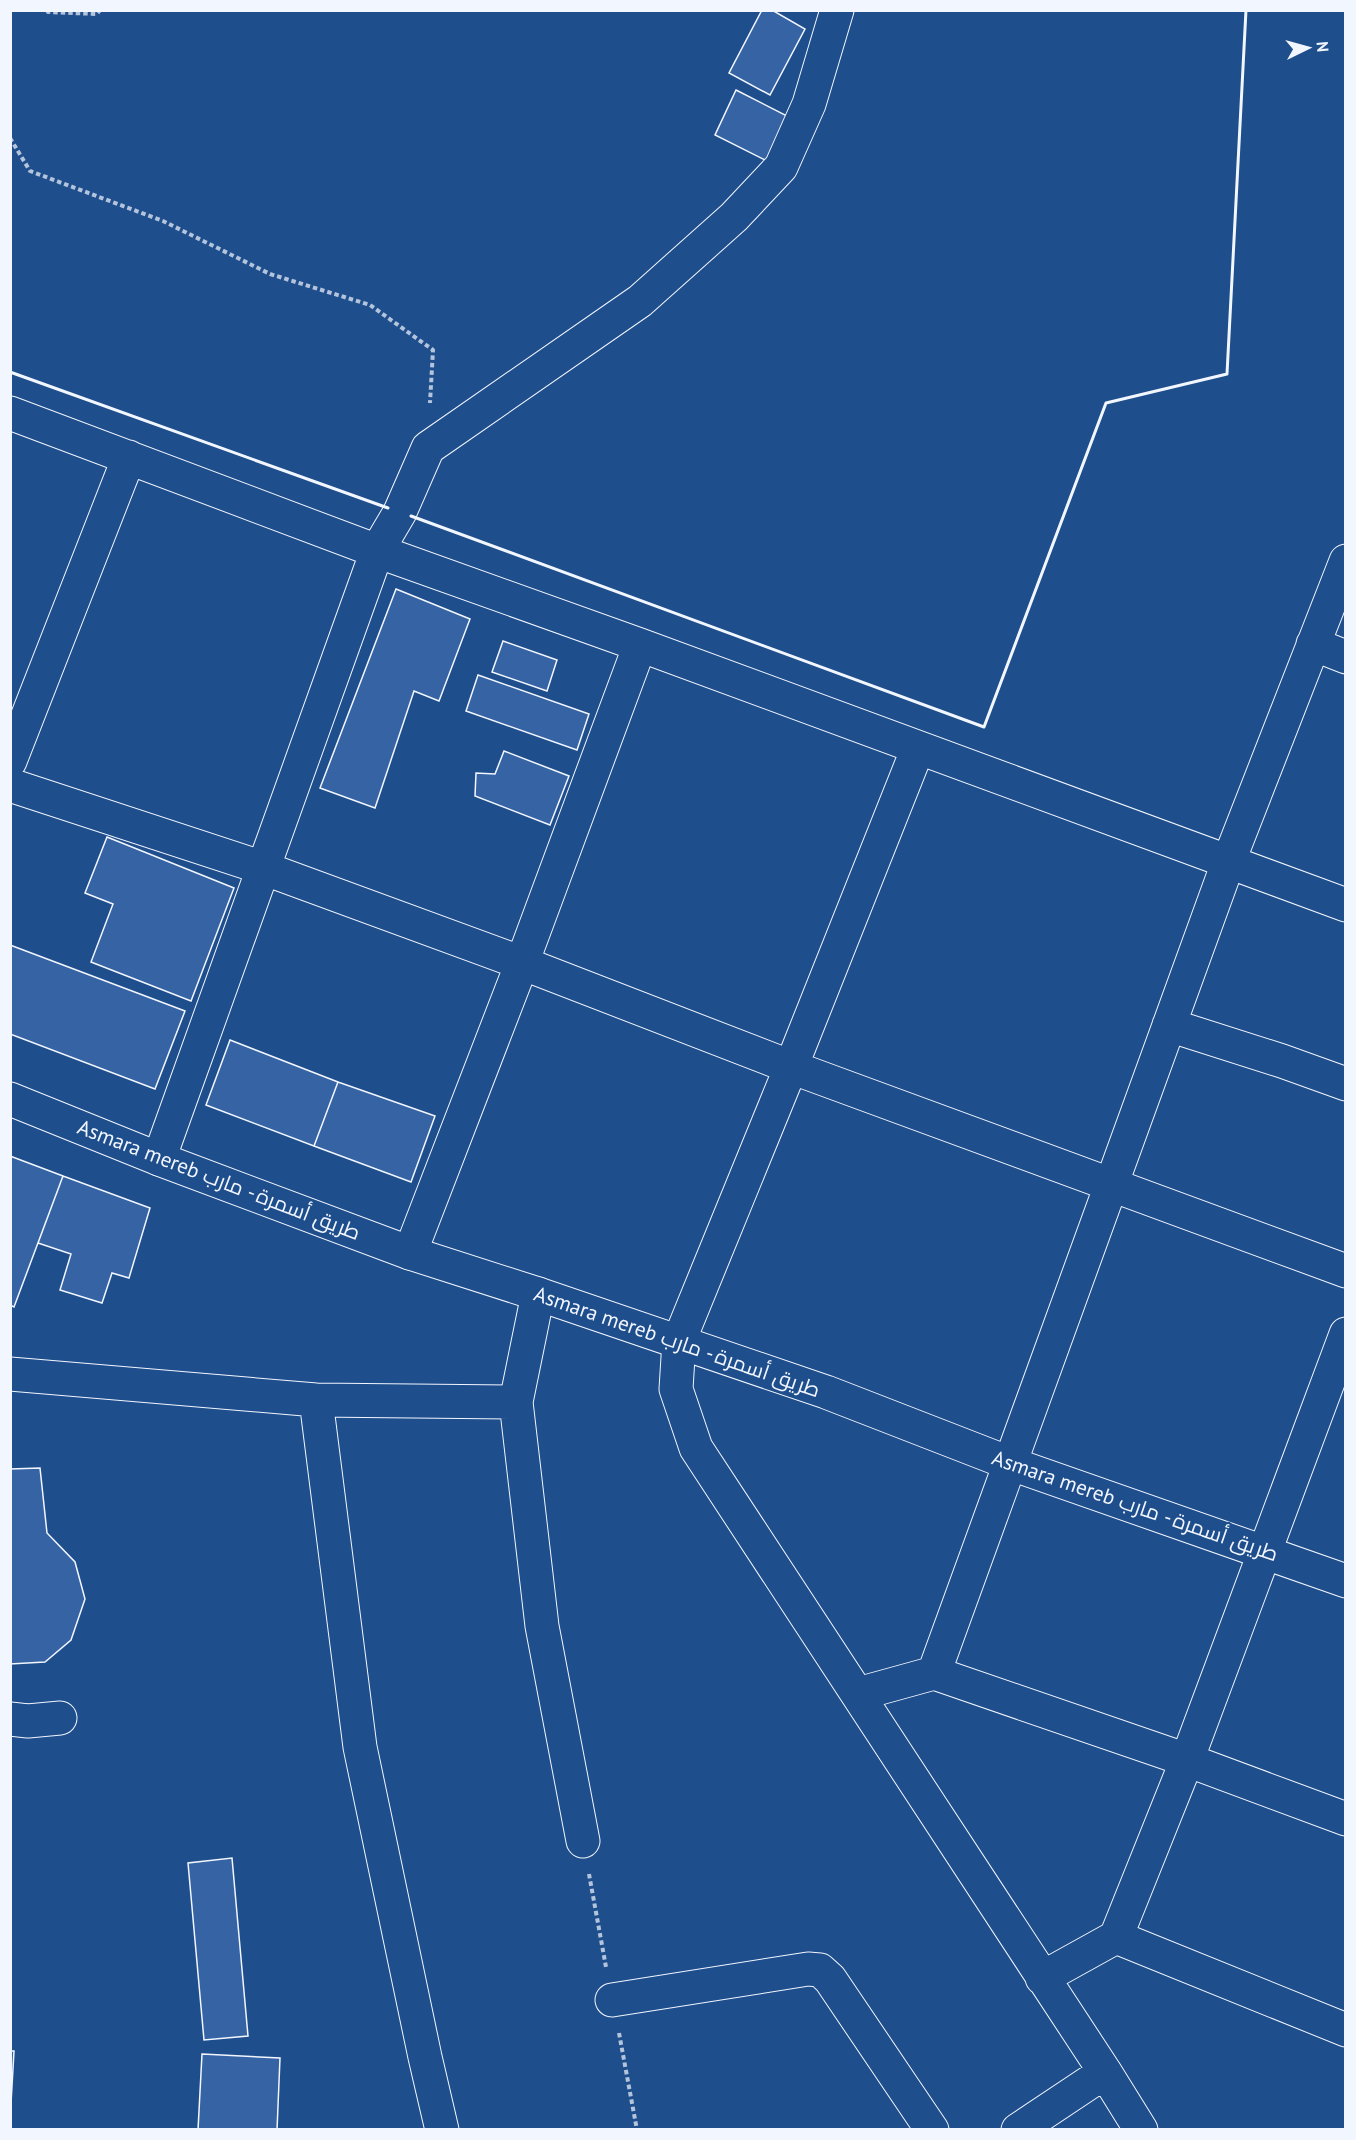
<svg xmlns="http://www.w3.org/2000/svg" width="1356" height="2140" viewBox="0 0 1356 2140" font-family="'PT Sans',Cairo,sans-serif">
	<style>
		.building { fill: #3563a3; stroke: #f2f6ff; stroke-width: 1.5 }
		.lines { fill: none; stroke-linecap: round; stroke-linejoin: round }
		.minor-casing { stroke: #f2f6ff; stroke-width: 35 }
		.highway-casing { stroke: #f2f6ff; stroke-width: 35 }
		.path { stroke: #b3c4dc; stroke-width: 4; stroke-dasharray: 4.5 3; stroke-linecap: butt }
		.minor { stroke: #1f4e8c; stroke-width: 33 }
		.highway { stroke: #1f4e8c; stroke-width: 33 }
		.wall { stroke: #f2f6ff; stroke-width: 3 }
		.labels { text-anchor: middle; stroke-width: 4.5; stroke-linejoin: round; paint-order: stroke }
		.street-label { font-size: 21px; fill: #f2f6ff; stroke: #1f4e8c }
	</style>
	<rect width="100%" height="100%" fill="#1f4e8c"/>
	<path class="building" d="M762 10H772L805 29 770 95 729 73Z
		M736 90 789 117 767 161 715 135Z
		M396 589 470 619 439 701 414 691 375 808 320 788Z
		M503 641 557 660 547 691 492 672Z
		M478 675 589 714 577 750 466 711Z
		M504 751 569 776 550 825 475 796 476 773 495 774Z
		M107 837 234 888 191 1001 91 962 113 904 85 893Z
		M10 945 185 1011 155 1089 10 1034Z
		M230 1040 338 1082 314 1146 206 1105Z
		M338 1082 435 1116 411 1182 314 1146Z
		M10 1156 63 1176 14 1307 10 1305Z
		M63 1176 150 1208 129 1278 112 1273 102 1303 60 1290 71 1254 38 1243Z
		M40 1468 47 1533 75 1562 85 1599 71 1640 45 1662 10 1664V1469Z
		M232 1858 248 2036 204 2040 188 1863Z
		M10 2051H14L10 2121Z
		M202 2054 280 2058 277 2130H198Z"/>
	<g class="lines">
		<defs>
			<path id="minor" d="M10 413 377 551 640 645 1346 905
				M1313 644 1346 657
				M918 748 791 1067 679 1341 676 1389 696 1448 1105 2072 1141 2130
				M10 761 129 457
				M10 785 263 868 522 963 791 1067 1346 1271
				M1169 1025 1282 1061 1346 1084
				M159 1159 377 551 400 512 428 448 640 301 734 217 781 167 809 104 837 10
				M410 1253 522 963 640 645
				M538 1294 516 1402 542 1626 583 1841
				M10 1374 316 1400 516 1402
				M316 1400 360 1747 425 2057 442 2130
				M934 1673 1228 863 1346 561
				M858 1694 934 1673 1187 1760 1346 1819
				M10 1719 28 1721 60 1718
				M1116 1937 1346 2030
				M1042 1978 1116 1937 1187 1760 1346 1334
				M612 2000 808 1969 820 1970 830 1979 932 2130
				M1018 2130 1105 2072"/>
			<path id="highway" d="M10 1099 159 1159 410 1253 538 1294 826 1392 1009 1463 1346 1581"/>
		</defs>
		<use href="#minor" class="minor-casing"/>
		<use href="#highway" class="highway-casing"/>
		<path class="path" d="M47 10 48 12 97 14 100 10
			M10 138 30 171 163 221 270 274 370 305 433 350 430 403
			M589 1874 606 1967
			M619 2033 637 2130"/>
		<use href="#minor" class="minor"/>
		<use href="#highway" class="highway"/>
		<path class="wall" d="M10 372 388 508
			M411 516 984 727 1106 403 1227 374 1246 10"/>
	</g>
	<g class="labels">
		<g class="street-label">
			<text transform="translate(219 1180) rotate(21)" y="7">Asmara mereb طريق أسمرة - مارب</text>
			<text transform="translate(677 1342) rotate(19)" y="7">Asmara mereb طريق أسمرة - مارب</text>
			<text transform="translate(1135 1506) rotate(19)" y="7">Asmara mereb طريق أسمرة - مارب</text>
		</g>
	</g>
	<rect width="1356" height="2140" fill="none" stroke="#f2f6ff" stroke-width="24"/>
	<g transform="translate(1308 48) rotate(85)" stroke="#1f4e8c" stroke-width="4.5" paint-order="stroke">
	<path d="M0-4.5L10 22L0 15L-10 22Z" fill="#f2f6ff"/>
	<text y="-9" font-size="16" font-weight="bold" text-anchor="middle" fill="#f2f6ff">N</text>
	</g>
</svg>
